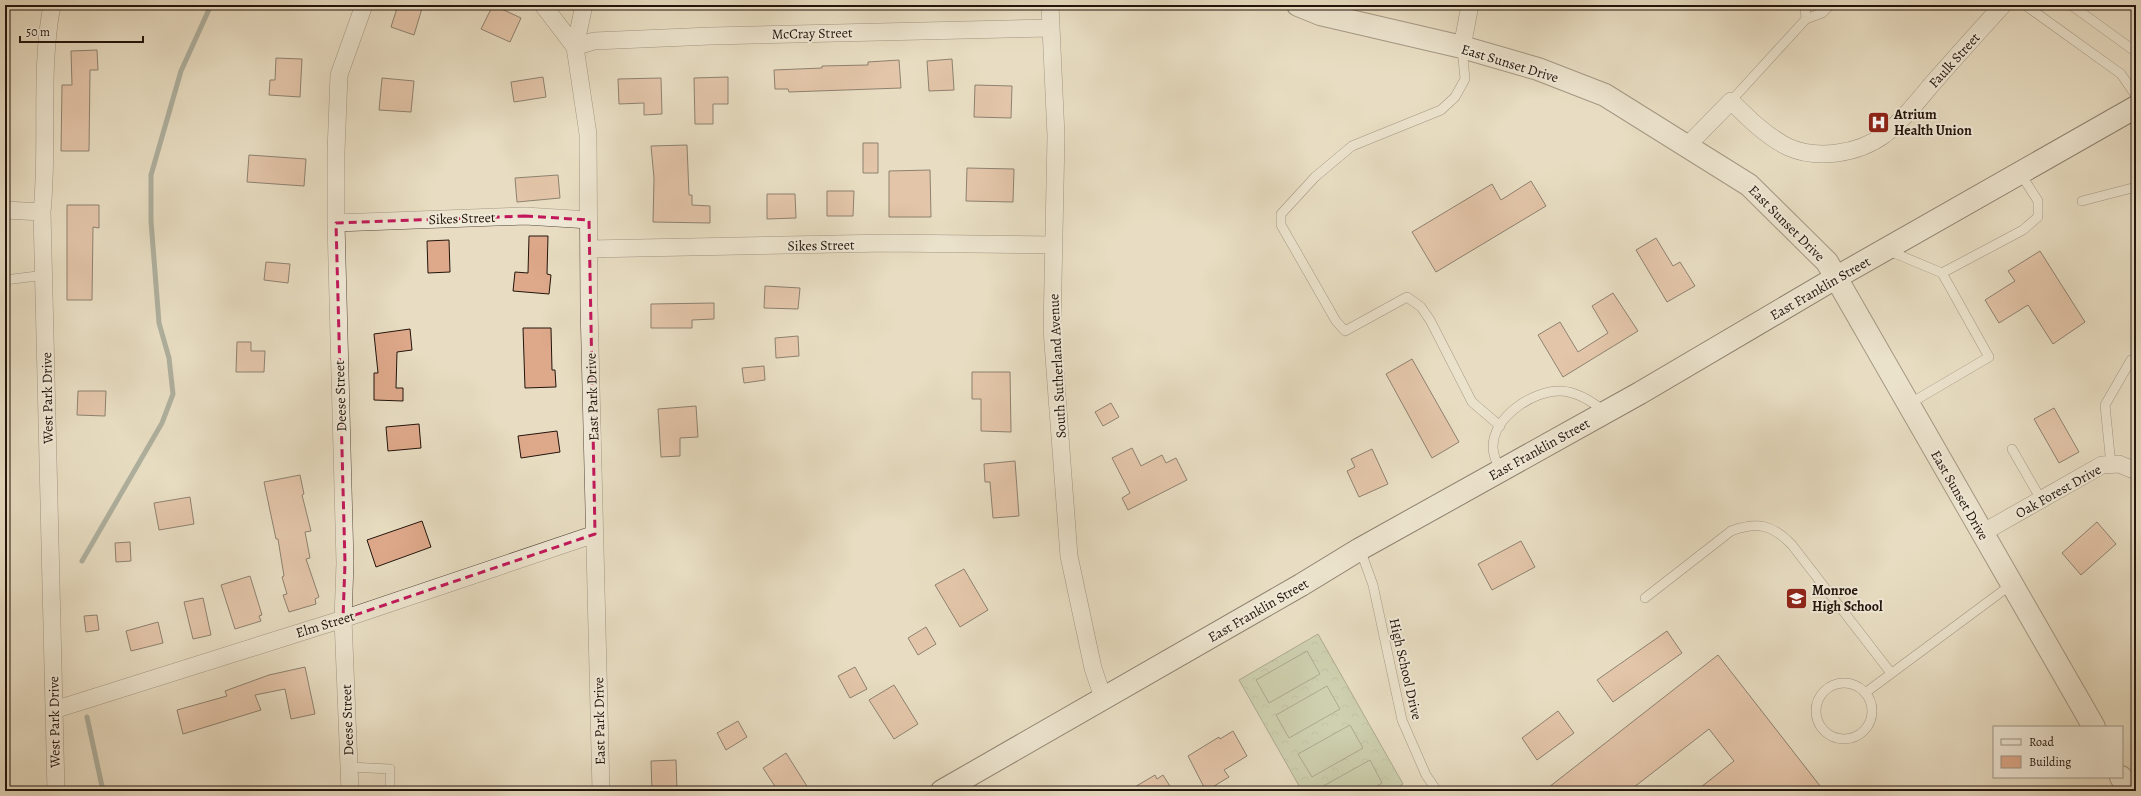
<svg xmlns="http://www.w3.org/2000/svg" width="2141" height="796" viewBox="0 0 2141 796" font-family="Alegreya,serif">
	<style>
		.forest { fill: url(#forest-crowns); stroke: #696b52 }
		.pitch { fill: #b0c298; stroke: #696b52 }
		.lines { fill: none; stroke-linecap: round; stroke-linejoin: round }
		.stream { stroke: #687970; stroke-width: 5 }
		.building { fill: #dea98b; stroke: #22140c }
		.service-casing { stroke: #54463a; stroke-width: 10 }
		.minor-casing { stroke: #54463a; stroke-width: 18 }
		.tertiary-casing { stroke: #54463a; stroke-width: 24 }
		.secondary-casing { stroke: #22140c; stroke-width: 24 }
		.service { stroke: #f0e9d7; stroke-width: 9 }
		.minor { stroke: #f0e9d7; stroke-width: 17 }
		.tertiary { stroke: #f0e9d7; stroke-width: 22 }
		.secondary { stroke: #f0e9d7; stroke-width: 22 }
		.marked { fill: none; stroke: #c2185b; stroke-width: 3; stroke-dasharray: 8 5; stroke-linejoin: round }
		.labels { text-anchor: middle; stroke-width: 4; stroke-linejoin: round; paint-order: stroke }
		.street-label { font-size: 14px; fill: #22140c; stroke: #f0e9d7 }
		.poi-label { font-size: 14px; font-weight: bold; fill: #22140c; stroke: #f0e9d7; text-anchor: start }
	</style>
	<defs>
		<pattern id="forest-crowns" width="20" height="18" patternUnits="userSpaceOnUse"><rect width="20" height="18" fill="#b0c298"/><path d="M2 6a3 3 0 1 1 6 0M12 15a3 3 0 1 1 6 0" fill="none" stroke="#97a682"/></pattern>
	</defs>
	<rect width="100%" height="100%" fill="#e8ddc2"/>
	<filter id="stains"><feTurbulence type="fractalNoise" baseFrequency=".005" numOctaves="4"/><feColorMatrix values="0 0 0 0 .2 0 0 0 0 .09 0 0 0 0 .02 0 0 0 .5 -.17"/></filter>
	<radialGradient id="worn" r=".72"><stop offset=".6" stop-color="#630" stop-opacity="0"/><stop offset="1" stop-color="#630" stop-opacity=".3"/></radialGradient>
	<path class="forest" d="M1318 634 1403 784 1390 791H1302L1239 680Z"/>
	<path class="pitch" d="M1307 651 1320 674 1269 703 1256 680Z
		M1327 686 1340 709 1289 738 1276 715Z
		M1350 725 1363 748 1312 777 1298 754Z
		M1370 760 1382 783 1369 791H1319L1318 789Z"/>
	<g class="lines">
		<path class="stream" d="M82 561 162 423 173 394 169 358 159 323 151 221V175L181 71 211 5
			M87 717 103 791"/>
	</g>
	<path class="building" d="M398 5H423L414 35 391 27Z
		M493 5 521 18 510 42 481 29Z
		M97 50 98 70H90L89 151H61L62 85H72L71 51Z
		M276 58 302 59 300 97 269 95 270 80H275Z
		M952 59 954 90 929 91 927 61Z
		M899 60 901 88 789 92 788 89H775L774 70 822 68V66L868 65V62Z
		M543 77 546 97 514 102 511 82Z
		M728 77V104H713V124H695L694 78Z
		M382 78 414 81 411 112 379 110Z
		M661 78 662 114 644 115V103L619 104 618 79Z
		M975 85 1012 86 1011 118 974 117Z
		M863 143H878V173H863Z
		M687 145 689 195H692V205L710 206V223L653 222 654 178 651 146Z
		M249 155 306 159 304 186 247 182Z
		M967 168 1014 169 1013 202 966 201Z
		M930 170 931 217H889V171Z
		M558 175 560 198 517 202 515 178Z
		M1531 181 1546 206 1436 272 1412 232 1492 184 1501 200Z
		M827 191H854L853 216H827Z
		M767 194H795L796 218 767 219Z
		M67 205H99V228L93 227 92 300H67Z
		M529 236H548L547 274 551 275 549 294 513 291 515 272 528 273Z
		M1656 238 1673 266 1680 262 1695 286 1667 302 1636 250Z
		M449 240 450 272 428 273 427 241Z
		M2040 251 2085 322 2053 344 2028 305 1999 323 1985 300 2015 281 2008 271Z
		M266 262 290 264 288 283 264 280Z
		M765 286 800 288 798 309 764 308Z
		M1613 293 1638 331 1563 377 1538 335 1560 322 1578 352 1608 333 1592 306Z
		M714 303V319L692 320V328H651V304Z
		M523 328H551L552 370H555L556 387 525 388Z
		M410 329 412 350 397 352 396 388H403V401L374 400V373H378L374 334Z
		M798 336 799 356 776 358 775 338Z
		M237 342H251V351H265L264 372H236Z
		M1412 359 1459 442 1432 458 1386 374Z
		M764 366 765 380 744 383 742 368Z
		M972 372H1010L1011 432 981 431V399H972Z
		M78 391H106L105 416 77 415Z
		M1111 403 1119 417 1103 426 1095 412Z
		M696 406 698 437 680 438V456L661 457 658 409Z
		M2054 408 2079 452 2059 463 2034 419Z
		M419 424 421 448 388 451 386 427Z
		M557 431 560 452 521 458 518 436Z
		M1132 448 1141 466 1162 455 1166 463 1176 458 1187 480 1128 510 1122 498 1130 493 1112 458Z
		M1372 449 1388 484 1359 497 1347 471 1355 467 1351 459Z
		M1015 461 1019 516 993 518 990 482H985L984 464Z
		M300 475 304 494 302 495 311 531 305 532 310 558 306 559 319 597 315 599 316 604 289 612 283 595 287 594 282 577 284 576 278 539H276L264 482Z
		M190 497 194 524 159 530 154 503Z
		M422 521 431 547 376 567 367 540Z
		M2097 522 2116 544 2081 575 2062 553Z
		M1521 541 1535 567 1492 590 1478 564Z
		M130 542 131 561 116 562 115 543Z
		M964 569 988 610 960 627 935 585Z
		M250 576 262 615 259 616 261 621 235 629 221 585Z
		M203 598 211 635 193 639 184 602Z
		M97 615 99 630 86 632 84 616Z
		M158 622 163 643 131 651 126 631Z
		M926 627 936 644 918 655 908 638Z
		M1667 631 1682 653 1613 702 1597 680Z
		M1718 655 1824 791H1696L1734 761 1709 729 1629 791H1544Z
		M305 667 315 714 291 719 285 689 255 695 261 710 183 734 177 710 227 696 225 691 269 675Z
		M855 667 867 689 850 698 838 676Z
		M894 685 918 724 894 739 869 700Z
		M1558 711 1574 733 1537 760 1522 738Z
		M738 721 747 737 726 750 717 733Z
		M1233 731 1247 756 1224 770 1229 777 1206 791 1188 756 1219 737 1220 739Z
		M786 753 810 791H778L763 768Z
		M676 760 677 791H652L651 761Z
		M1155 775 1157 779 1163 775 1173 791H1128Z"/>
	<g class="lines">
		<defs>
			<path id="service" d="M1805 5 1806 19
				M2025 5 2121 74 2136 96
				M2071 5 2136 52
				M1462 48 1465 79 1455 97 1441 110 1352 146 1315 177 1281 214V225L1336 321 1345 331 1407 297 1421 307 1430 320 1472 402 1500 426
				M1731 101 1806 19 1822 13 1830 5
				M2082 201 2136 187
				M1887 250 1942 273
				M5 280 45 275
				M1909 404 1989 357 1942 273 2023 230 2038 217V201L2020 173
				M2012 449 2042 501
				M2111 465 2105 405 2131 360
				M1500 471C1497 464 1493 455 1493 447 1493 417 1533 390 1561 391 1578 392 1593 402 1605 412
				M1360 549 1373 585 1402 720 1426 775 1437 791
				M1645 598 1731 531C1758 521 1773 525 1792 545L1891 673
				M1816 711a28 28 0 1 1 56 0a28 28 0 1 1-56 0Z
				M1865 693 2012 584
				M349 767 390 769V791"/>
			<path id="minor" d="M52 5C39 73 49 143 42 212L56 791
				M543 5 575 47 594 41 711 36 1050 28
				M584 5 575 47 588 134 589 306 601 791
				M1050 5 1056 136 1052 330 1069 556 1093 668 1103 698
				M1462 47 1470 5
				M1688 145 1731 101C1748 118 1766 136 1788 147 1817 160 1858 154 1884 135 1902 121 1917 102 1932 84 1955 58 1979 31 2003 5
				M5 210 42 212
				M336 223 525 216 589 220
				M589 249 886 243 1054 245
				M1982 533 2102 465 2119 464 2136 471
				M54 710 343 619 595 534
				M350 791 343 619 345 563 336 223V152L339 75 364 5"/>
			<path id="tertiary" d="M1298 5 1320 14 1462 47 1538 69 1605 95 1749 185 1827 262 2094 727
				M2121 777 2129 791"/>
			<path id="secondary" d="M942 791 1301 585 1360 549 1640 393 1837 277 2136 107"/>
		</defs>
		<use href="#service" class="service-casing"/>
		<use href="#minor" class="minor-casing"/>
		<use href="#tertiary" class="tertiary-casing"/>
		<use href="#secondary" class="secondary-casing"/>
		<use href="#service" class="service"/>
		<use href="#minor" class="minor"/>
		<use href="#tertiary" class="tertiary"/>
		<use href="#secondary" class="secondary"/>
	</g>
	<path d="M0 0H2141V796H0ZM525 216 589 220 595 534 343 619 345 563 336 223Z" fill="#e8ddc2" fill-opacity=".55" fill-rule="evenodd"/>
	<path class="marked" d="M525 216 589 220 595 534 343 619 345 563 336 223Z"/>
	<defs>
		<symbol id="hospital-square" viewBox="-11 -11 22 22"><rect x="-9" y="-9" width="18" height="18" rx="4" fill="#8f2418" stroke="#f0e9d7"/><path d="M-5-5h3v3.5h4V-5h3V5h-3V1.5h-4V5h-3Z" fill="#fff"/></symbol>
		<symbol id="school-square" viewBox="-11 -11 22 22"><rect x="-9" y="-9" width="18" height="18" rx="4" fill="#8f2418" stroke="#f0e9d7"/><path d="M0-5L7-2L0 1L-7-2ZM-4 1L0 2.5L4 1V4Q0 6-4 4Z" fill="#fff"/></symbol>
	</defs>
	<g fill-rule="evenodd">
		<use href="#hospital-square" x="1866" y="110" width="25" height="25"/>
		<use href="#school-square" x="1784" y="586" width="25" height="25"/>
	</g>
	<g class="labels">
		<g class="street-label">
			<text transform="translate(812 33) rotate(-1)" y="5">McCray Street</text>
			<text transform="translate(1954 60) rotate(-48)" y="5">Faulk Street</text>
			<text transform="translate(1510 63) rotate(17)" y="5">East Sunset Drive</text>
			<text transform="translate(462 218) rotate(-2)" y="5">Sikes Street</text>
			<text transform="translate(1787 223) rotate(45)" y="5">East Sunset Drive</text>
			<text transform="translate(821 245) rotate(-1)" y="5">Sikes Street</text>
			<text transform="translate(1820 288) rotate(-30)" y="5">East Franklin Street</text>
			<text transform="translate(1057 366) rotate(-93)" y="5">South Sutherland Avenue</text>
			<text transform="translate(340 396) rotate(-92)" y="5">Deese Street</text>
			<text transform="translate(592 397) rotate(-92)" y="5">East Park Drive</text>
			<text transform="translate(47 398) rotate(-91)" y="5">West Park Drive</text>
			<text transform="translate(1539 449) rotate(-29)" y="5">East Franklin Street</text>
			<text transform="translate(2058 491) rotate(-29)" y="5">Oak Forest Drive</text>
			<text transform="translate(1960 495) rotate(60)" y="5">East Sunset Drive</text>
			<text transform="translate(1258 610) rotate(-30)" y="5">East Franklin Street</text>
			<text transform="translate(325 624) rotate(-17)" y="5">Elm Street</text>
			<text transform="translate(1406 669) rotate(77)" y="5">High School Drive</text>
			<text transform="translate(347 720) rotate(-92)" y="5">Deese Street</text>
			<text transform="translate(599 721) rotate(-91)" y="5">East Park Drive</text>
			<text transform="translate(54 722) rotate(-91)" y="5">West Park Drive</text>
		</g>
		<g class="poi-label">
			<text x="1894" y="119">Atrium<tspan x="1894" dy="16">Health Union</tspan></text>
			<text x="1812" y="595">Monroe<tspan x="1812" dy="16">High School</tspan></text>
		</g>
	</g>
	<rect width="2141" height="796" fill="none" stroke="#e8ddc2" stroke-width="20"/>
	<rect x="6" y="6" width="2129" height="784" fill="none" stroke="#22140c" stroke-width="2"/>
	<rect x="10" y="10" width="2121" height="776" fill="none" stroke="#22140c"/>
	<rect x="1993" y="726" width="130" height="52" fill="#f0e9d7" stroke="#9e9486"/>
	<rect x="2001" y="739" width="20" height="6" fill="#f0e9d7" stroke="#9e9486"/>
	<text x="2029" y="746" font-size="12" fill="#22140c">Road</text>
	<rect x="2001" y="756" width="20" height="12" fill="#dea98b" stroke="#9e9486"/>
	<text x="2029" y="766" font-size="12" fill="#22140c">Building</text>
	<path d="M20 36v6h123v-6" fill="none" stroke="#22140c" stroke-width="2"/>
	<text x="26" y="36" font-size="12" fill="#22140c" stroke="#f0e9d7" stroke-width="3" paint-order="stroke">50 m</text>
	<rect width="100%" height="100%" filter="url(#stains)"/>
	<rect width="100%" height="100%" fill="url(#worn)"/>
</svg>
